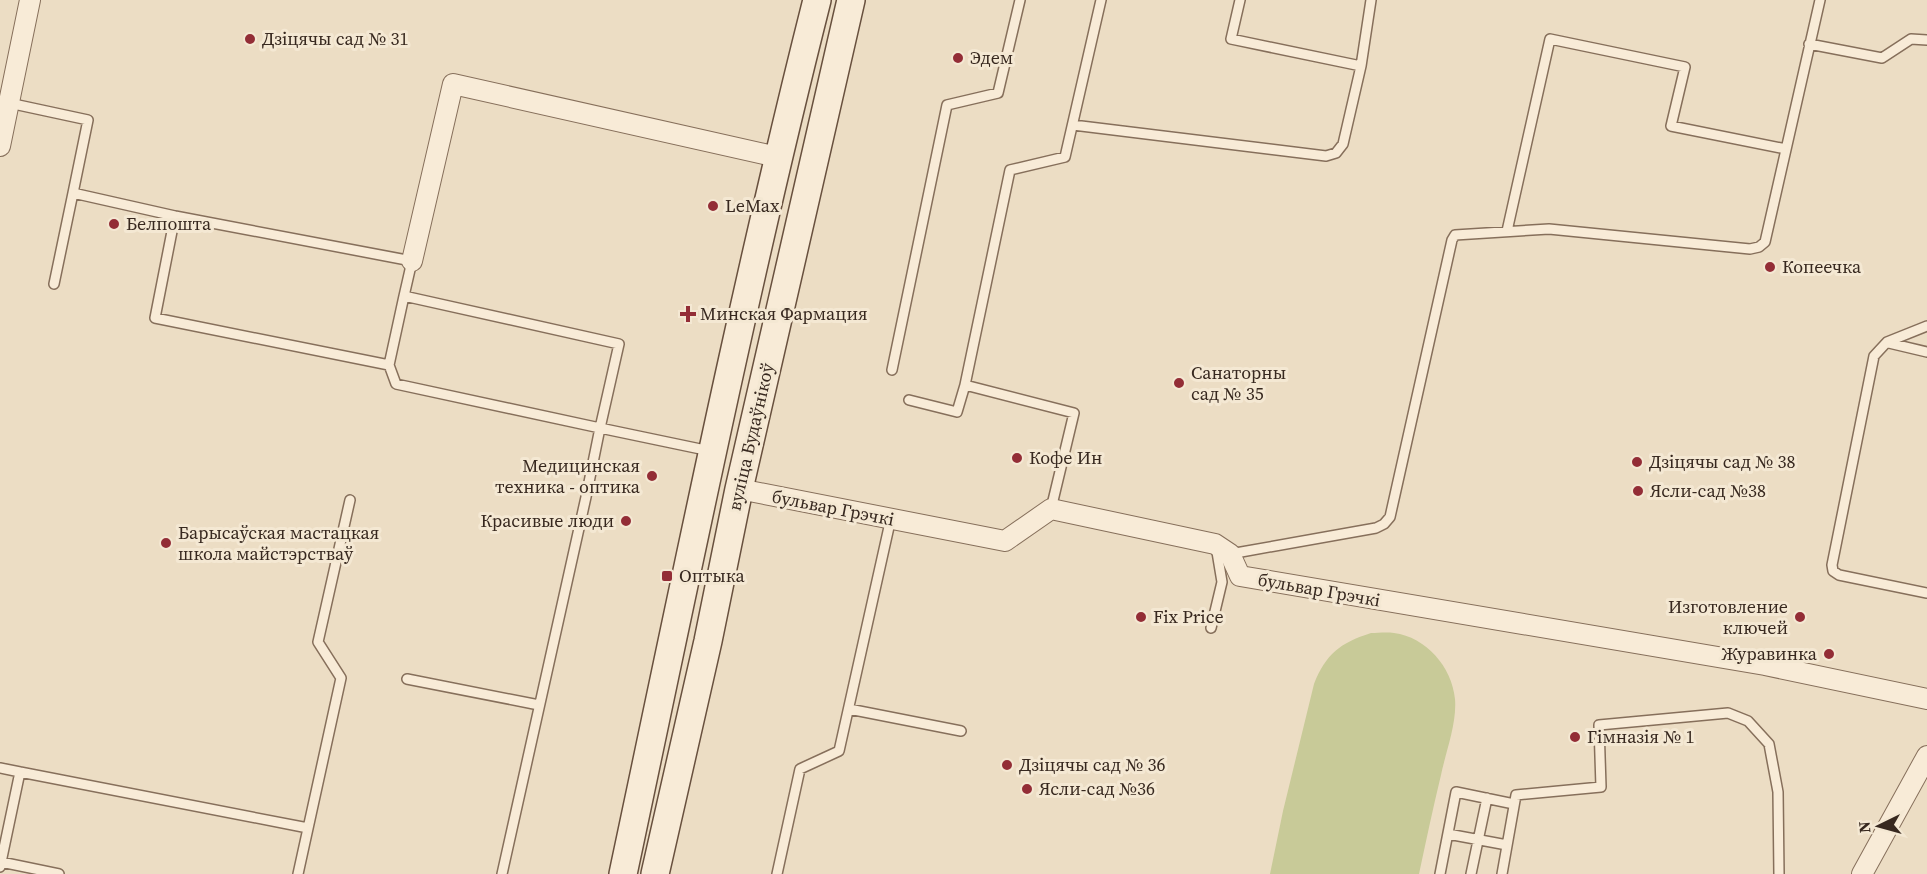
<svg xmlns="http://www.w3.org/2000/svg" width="1927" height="874" viewBox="0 0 1927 874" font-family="'Source Serif 4',serif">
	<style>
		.green { fill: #c8ca98 }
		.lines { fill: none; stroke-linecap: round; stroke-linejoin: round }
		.lane-casing { stroke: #866f5b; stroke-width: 12 }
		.street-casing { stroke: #866f5b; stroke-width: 22 }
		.secondary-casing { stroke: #68503e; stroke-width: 30 }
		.lane { stroke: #f8ebd7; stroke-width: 9 }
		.street { stroke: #f8ebd7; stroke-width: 20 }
		.secondary { stroke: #f8ebd7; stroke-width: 27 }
		.poi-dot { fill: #932d36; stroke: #f4e8d3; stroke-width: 2 }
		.labels { text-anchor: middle; stroke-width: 6; stroke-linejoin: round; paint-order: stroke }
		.poi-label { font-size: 18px; fill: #37281f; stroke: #f4e8d3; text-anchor: start }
		.street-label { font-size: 18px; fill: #37281f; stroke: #f4e8d3 }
	</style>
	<rect width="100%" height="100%" fill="#ecddc4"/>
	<path class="green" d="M1371 633C1378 633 1386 632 1394 633 1426 637 1452 667 1455 699 1457 723 1446 751 1441 775 1433 808 1426 841 1419 874H1270L1283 811 1314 684C1326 654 1340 643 1371 633Z"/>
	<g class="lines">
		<defs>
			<path id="lane" d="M1240 0 1231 39 1361 66
				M1809 44 1882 58 1911 39 1927 40
				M9 103 88 120 73 193
				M1073 125 1326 156 1336 153 1343 144 1361 66 1371 0
				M175 216 155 318 389 365 396 384 600 428 619 344 404 296 389 365
				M1507 231 1550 39 1685 67 1671 126 1786 149
				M54 284 73 193 175 216 412 261 404 296
				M1927 326 1887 342 1874 356 1832 565 1833 571 1839 575 1927 593
				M1889 343 1927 352
				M892 370 947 105 998 93 1020 0
				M909 400 957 412 965 385
				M1051 509 1074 413 965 385 1010 170 1065 157 1101 0
				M1230 554 1376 528 1384 524 1390 517 1452 240 1455 235 1549 229 1750 249 1759 247 1765 242 1820 0
				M1211 628 1222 582 1216 546
				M407 679 539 705
				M849 709 961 731
				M0 768 20 772
				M1448 834 1507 845
				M1 862 59 874
				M0 867 20 772 308 828
				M298 874 341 678 318 642 350 500
				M502 874 586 497 600 428 710 451
				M777 874 800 769 839 751 891 518
				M1440 874 1456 792 1514 804
				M1471 874 1487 798
				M1502 874 1516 795 1601 787 1599 725 1728 713 1748 721 1769 744 1778 792 1779 874"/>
			<path id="street" d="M0 146 30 0
				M412 261 453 84 777 157
				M739 489 1005 541 1051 509 1215 544 1230 554 1240 576 1765 665 1927 699
				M1862 874 1927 756"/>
			<path id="secondary" d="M623 874C685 582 744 289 817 0
				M655 874 708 641 739 489 851 0"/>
		</defs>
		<use href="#lane" class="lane-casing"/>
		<use href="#street" class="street-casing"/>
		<use href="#secondary" class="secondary-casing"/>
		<use href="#lane" class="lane"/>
		<use href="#street" class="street"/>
		<use href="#secondary" class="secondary"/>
	</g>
	<g class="poi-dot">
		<circle cx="250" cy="39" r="6"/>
		<circle cx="958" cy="58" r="6"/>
		<circle cx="713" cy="206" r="6"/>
		<circle cx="114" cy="224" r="6"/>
		<circle cx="1770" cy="267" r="6"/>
		<path d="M685 305h6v6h6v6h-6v6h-6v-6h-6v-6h6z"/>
		<circle cx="1179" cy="383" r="6"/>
		<circle cx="1017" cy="458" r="6"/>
		<circle cx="1637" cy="462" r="6"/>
		<circle cx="652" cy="476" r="6"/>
		<circle cx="1638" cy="491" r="6"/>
		<circle cx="626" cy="521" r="6"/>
		<circle cx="166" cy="543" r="6"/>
		<rect x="661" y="570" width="12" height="12" rx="3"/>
		<circle cx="1141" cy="617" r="6"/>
		<circle cx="1800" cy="617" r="6"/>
		<circle cx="1829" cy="654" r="6"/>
		<circle cx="1575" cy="737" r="6"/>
		<circle cx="1007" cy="765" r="6"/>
		<circle cx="1027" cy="789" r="6"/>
	</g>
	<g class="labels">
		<g class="poi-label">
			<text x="262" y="45">Дзіцячы сад № 31</text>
			<text x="970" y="64">Эдем</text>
			<text x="725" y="212">LeMax</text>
			<text x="126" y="230">Белпошта</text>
			<text x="1782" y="273">Копеечка</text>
			<text x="700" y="320">Минская Фармация</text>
			<text x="1191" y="379">Санаторны<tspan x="1191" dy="21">сад № 35</tspan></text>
			<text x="1029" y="464">Кофе Ин</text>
			<text x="1649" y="468">Дзіцячы сад № 38</text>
			<text x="640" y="472" text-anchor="end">Медицинская<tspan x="640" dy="21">техника - оптика</tspan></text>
			<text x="1650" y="497">Ясли-сад №38</text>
			<text x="614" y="527" text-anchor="end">Красивые люди</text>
			<text x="178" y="539">Барысаўская мастацкая<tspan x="178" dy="21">школа майстэрстваў</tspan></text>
			<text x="679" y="582">Оптыка</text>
			<text x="1788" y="613" text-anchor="end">Изготовление<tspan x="1788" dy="21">ключей</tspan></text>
			<text x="1153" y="623">Fix Price</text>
			<text x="1817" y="660" text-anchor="end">Журавинка</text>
			<text x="1587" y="743">Гімназія № 1</text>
			<text x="1019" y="771">Дзіцячы сад № 36</text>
			<text x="1039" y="795">Ясли-сад №36</text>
		</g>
		<g class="street-label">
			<text transform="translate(751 437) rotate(-77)" y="6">вуліца Будаўнікоў</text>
			<text transform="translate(833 508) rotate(11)" y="6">бульвар Грэчкі</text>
			<text transform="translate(1319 590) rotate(10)" y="6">бульвар Грэчкі</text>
		</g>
	</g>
	<g transform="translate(1879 826) rotate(265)" stroke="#f4e8d3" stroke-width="4.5" paint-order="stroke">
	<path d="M0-4.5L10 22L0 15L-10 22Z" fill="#37281f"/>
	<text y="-9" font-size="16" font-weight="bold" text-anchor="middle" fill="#37281f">N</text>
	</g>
</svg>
